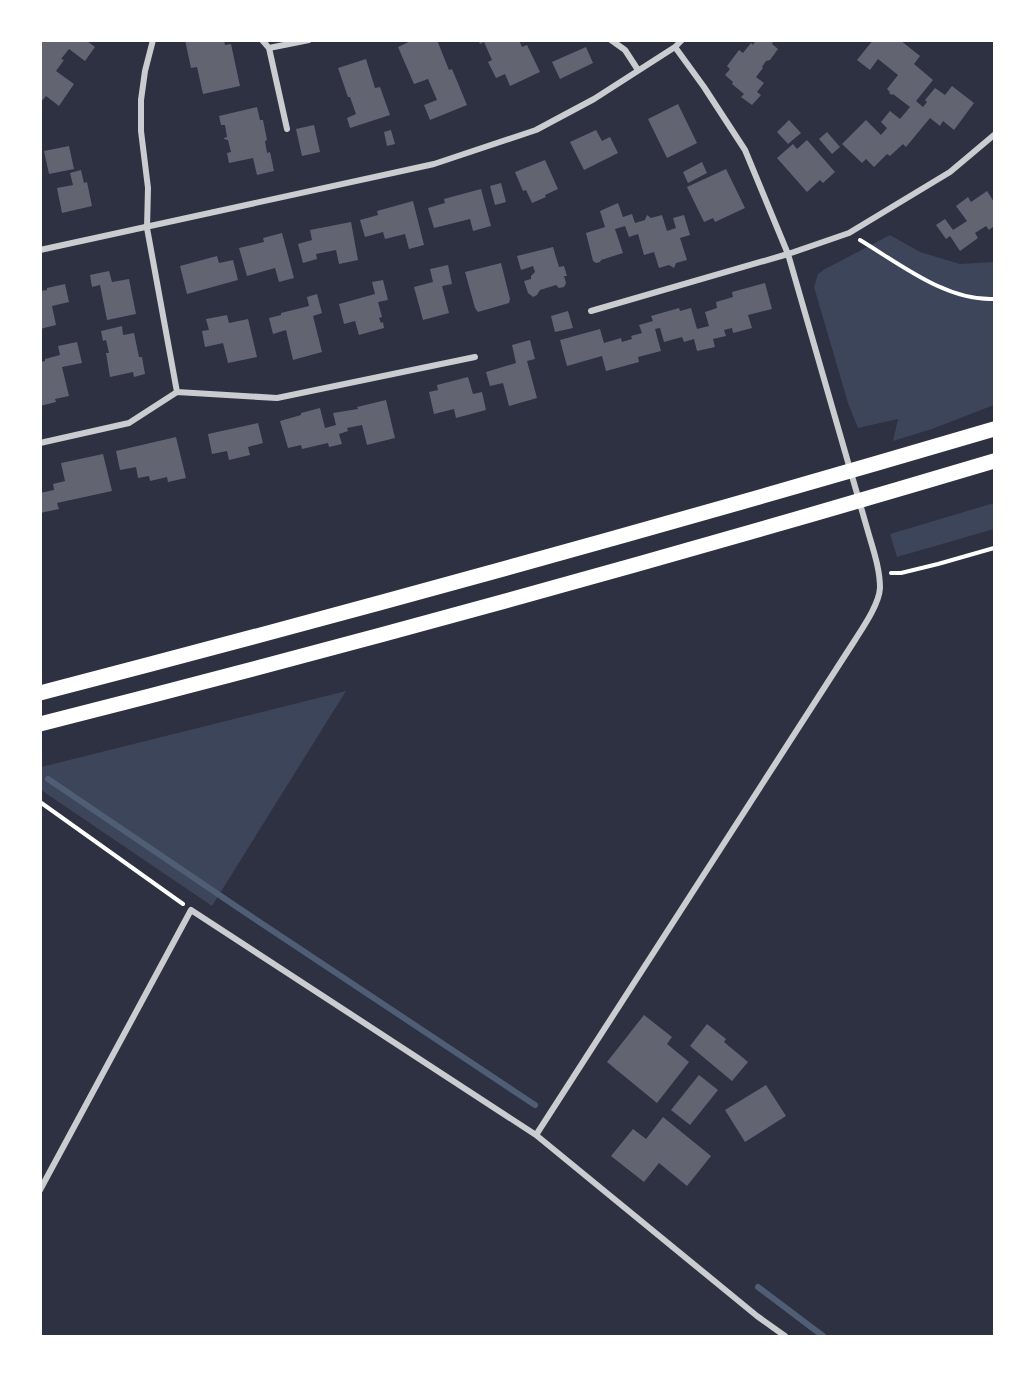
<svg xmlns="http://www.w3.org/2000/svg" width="1035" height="1377" viewBox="0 0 1035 1377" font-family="'IBM Plex Sans',sans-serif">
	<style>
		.green { fill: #3c4559 }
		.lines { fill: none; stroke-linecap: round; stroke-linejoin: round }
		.stream { stroke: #4f5d75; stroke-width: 6 }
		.building { fill: #626471 }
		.path { stroke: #fff; stroke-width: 4 }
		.minor { stroke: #caccd0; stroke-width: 6 }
		.trunk { stroke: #fff; stroke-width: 15 }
	</style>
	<rect width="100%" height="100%" fill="#2d3142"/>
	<path class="green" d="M890 235 920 252 960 264 994 262V405L932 429 893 441 898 419 858 428 848 403 814 287 818 274 825 269Z
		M994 503V529L897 557 890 534Z
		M346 691 212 906 41 790V767Z"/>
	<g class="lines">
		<path class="stream" d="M48 779 237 907 535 1105
			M758 1287 823 1336"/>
	</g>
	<path class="building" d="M40 40H88L87 41 95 47 85 61 69 49 61 59 64 60 56 71 74 84 59 106 46 96 40 103Z
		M185 40H224L225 45 231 44 240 86 203 94 197 67 191 68Z
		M413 40H437L449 70 452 69 467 105 430 120 424 105 437 100 428 79 414 84 398 47Z
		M478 40H519L522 47 527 45 540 72 510 86 505 74 496 78 488 62 492 60 484 42 480 44Z
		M756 40H774L772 44 778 49 770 60 766 61 762 67 763 68 756 77 764 83 757 92 761 95 752 105 741 97 744 94 732 84 733 82 725 75 730 69 727 66 739 50 743 53 751 43 753 45Z
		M873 40H900L920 56 914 64 933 80 916 101 923 107 927 102 925 100 935 88 945 95 952 86 974 103 954 130 943 121 940 126 930 118 906 147 903 144 890 156 887 154 874 167 866 159 862 163 842 144 866 120 881 135 887 128 881 122 890 111 900 119 910 107 893 94 892 95 889 93 890 92 887 89 898 75 878 59 870 70 857 60Z
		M586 47 593 63 560 79 552 62Z
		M366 59 375 88 380 87 390 115 350 128 347 118 356 114 350 97H348L338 68Z
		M678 104 697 143 667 158 648 119Z
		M257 107 260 120H263L267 140 265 141 267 153 270 152 274 171 257 175 253 158 229 163 227 153 231 152 228 140 224 139V138L227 137 225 125H221L219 116Z
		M789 120 801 133 788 144 777 132Z
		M314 125 320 152 302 156 296 129Z
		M391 130 395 144 387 146 384 132Z
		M596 130 602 141 610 137 618 153 584 170 570 142Z
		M827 132 840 147 832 154 819 139Z
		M807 140 835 172 823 183 820 180 807 192 777 158 793 144 797 149Z
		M69 146 74 169 49 174 44 151Z
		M545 160 558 189 545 195 546 197 532 203 526 190 523 191 515 172Z
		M702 162 707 173 688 183 683 172Z
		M726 169 745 208 715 222 713 218 704 222 687 187Z
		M81 170 84 183 87 182 92 206 62 213 57 188 73 185 70 173Z
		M501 183 506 202 495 205 490 186Z
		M481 189 491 226 473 231 470 219 434 228 428 208 445 203 444 199Z
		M987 191 994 202V226L989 230 986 226 975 233 978 238 960 251 950 236 946 239 936 225 945 219 953 230 967 221 956 206 968 197 971 202Z
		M413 201 424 245 409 249 405 234 385 239 383 232 365 237 360 220 378 215 377 211Z
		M618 203 623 217 632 214 635 223 645 220 647 215 651 218 662 215 667 231 676 228 673 218 684 215 690 235 680 238 687 260 676 263 674 268 669 265 659 268 654 252 644 255 638 234 629 237 625 226 615 229 623 253 601 260 600 262 596 263 593 261 586 233 605 227 600 211Z
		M351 222 358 260 339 264 336 250 316 254 317 259 303 263 298 244 312 240 310 230Z
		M282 233 294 278 279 282 275 268 247 276 239 248 264 242 263 238Z
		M553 247 559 267 564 266 567 276H564L566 283 564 287 559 288 556 285 540 290 537 295 533 297 528 293 524 281 531 279V276L535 272 533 266 521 270 517 256Z
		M217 256 219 263 233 260 238 280 187 294 180 266Z
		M501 263 510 299 509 303 478 312 475 308 465 272Z
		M448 265 452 284 442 286 449 313 423 320 414 287 433 282 430 269Z
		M109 271 112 282 129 279 136 314 107 320 100 285 92 287 90 275Z
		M383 280 388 300 378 302 382 317 379 318 381 323 383 322 384 328 359 335 355 321 344 324 339 304 375 294 372 282Z
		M765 283 772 309 748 315 752 328 733 333 732 328 724 330 726 336 713 339 715 347 697 351 694 339 684 342 682 337 664 342 660 328 655 329 661 351 638 357 639 362 606 371 602 356 567 366 560 340 600 329 604 343 621 338 622 342 632 339 631 336 642 333 639 325 653 321 651 316 679 308 680 311 691 308 697 329 709 326 705 312 717 308 716 302 733 297 732 292Z
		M65 284 69 302 52 306 56 325 40 329V291L47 290V288Z
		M317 294 322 313 313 316 322 352 293 360 286 330 273 334 269 318 281 315V313L309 306 307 297Z
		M568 311 573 328 555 332 551 316Z
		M227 315 229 323 248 319 257 357 228 363 223 343 205 347 202 331 209 330 206 319Z
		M122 326 123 335 134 333 139 357H142L145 374 134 377 133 372 110 377 106 353H109L106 340 103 341 101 331Z
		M530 340 535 359 527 361 537 398 509 406 503 383 490 386 486 372 516 363 512 345Z
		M77 342 82 363 62 367 69 396 55 399 56 402 40 406V362L45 361V359L60 355 58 346Z
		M468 377 473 394 482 392 486 410 456 418 454 409 434 414 429 392 438 390 437 385Z
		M386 400 395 438 367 445 362 425 347 428 348 431 339 434 342 444 329 447 328 443 302 449 301 445 288 448 280 421 301 415V413L320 408 325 428 336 425 333 413 358 409 357 407Z
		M258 423 263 443 248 447 250 455 229 460 227 451 212 454 208 434Z
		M176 437 186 478 168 482 167 477 150 481 149 476 138 478 136 467 120 470 116 451Z
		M103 454 112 491 57 503 59 509 40 513V493L54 490 53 484 65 481 61 463Z
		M644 1015 672 1037 667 1044 689 1062 657 1103 607 1062Z
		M707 1024 726 1039 724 1042 748 1062 732 1081 690 1046Z
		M699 1075 718 1090 690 1125 671 1110Z
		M766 1085 786 1116 745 1142 725 1110Z
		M663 1117 711 1156 687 1186 659 1163 644 1182 611 1156 633 1129 646 1139Z"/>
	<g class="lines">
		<path class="path" d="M860 240C900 264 946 301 994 299
			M891 573H901L938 564 994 548
			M40 802 183 904"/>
		<path class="minor" d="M153 40 145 71 141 100V131L148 188 147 228 177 392
			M262 40 269 48 309 40
			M611 40 625 50 638 70
			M269 48 287 129
			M40 250 434 164 536 130 594 99 675 47 682 40
			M591 311 788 254 849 233 950 172 994 135
			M40 443 129 423 177 392 277 398 475 357
			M536 1135 855 640C864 626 879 604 880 588 880 570 874 552 869 535L788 254 745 150 704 87 675 47
			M40 1190 191 910 536 1135 757 1316 785 1336"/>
		<path class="trunk" d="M40 693C360 610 678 522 994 429
			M40 724C360 643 678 555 994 461"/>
	</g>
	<rect width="1035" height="1377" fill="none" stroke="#ffffff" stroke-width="84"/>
</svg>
